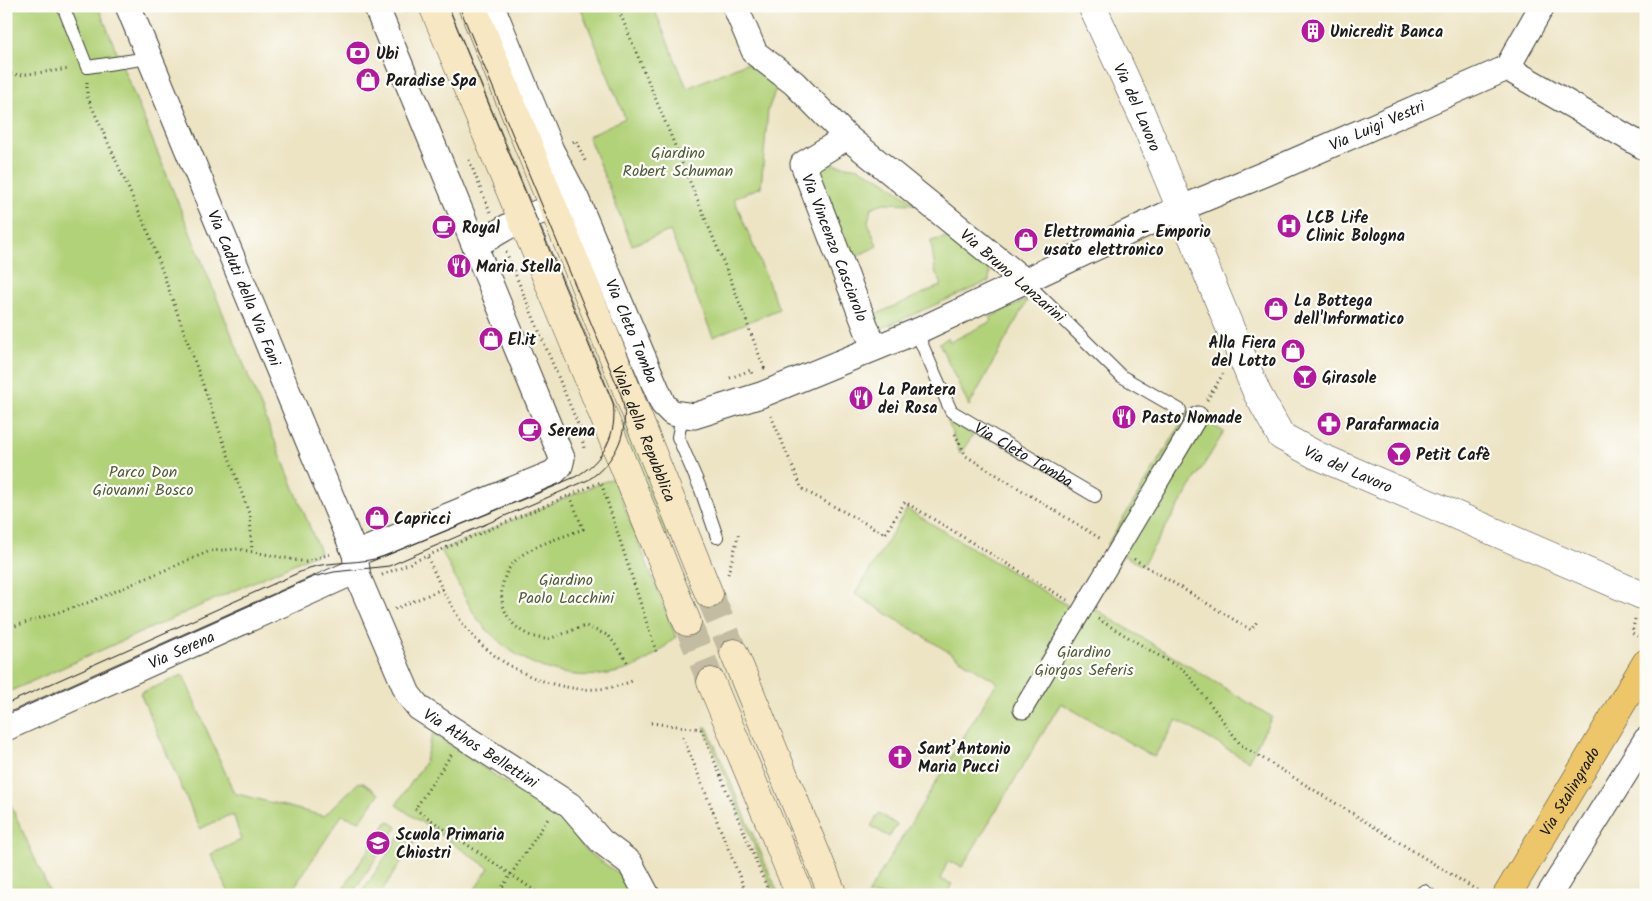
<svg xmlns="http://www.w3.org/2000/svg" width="1652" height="901" viewBox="0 0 1652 901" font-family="Kalam,sans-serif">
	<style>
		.green { fill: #b2d279; stroke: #67774a }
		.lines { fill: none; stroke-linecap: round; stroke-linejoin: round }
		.secondary-tunnel { stroke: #c3bca2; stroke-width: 28; stroke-dasharray: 28 14; stroke-linecap: butt }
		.service-casing { stroke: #3b3a35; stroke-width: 14 }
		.pedestrian-casing { stroke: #3b3a35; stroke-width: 21 }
		.minor-casing { stroke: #3b3a35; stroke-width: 27 }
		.tertiary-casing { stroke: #3b3a35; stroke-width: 29 }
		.secondary-casing { stroke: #3b3a35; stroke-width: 29 }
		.primary-casing { stroke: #3b3a35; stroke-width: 29 }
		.path { stroke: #3b3a35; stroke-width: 3; stroke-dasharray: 1 4; stroke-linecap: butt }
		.service { stroke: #fff; stroke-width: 12 }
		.pedestrian { stroke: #fff; stroke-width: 19 }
		.minor { stroke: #fff; stroke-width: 25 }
		.tertiary { stroke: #fff; stroke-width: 28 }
		.secondary { stroke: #f7e8c3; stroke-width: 28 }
		.primary { stroke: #ecc669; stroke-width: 28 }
		.tram { stroke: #1c1c1c; stroke-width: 1 }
		.path-bridge { stroke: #3b3a35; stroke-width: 3; stroke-dasharray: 1 4; stroke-linecap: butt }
		.labels { text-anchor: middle; stroke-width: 4.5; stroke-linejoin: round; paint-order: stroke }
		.poi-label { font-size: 16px; font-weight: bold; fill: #1c1c1c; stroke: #fdfcf7; text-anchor: start }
		.street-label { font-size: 16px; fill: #1c1c1c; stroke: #fdfcf7 }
		.park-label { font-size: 16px; fill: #505c3d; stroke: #fdfcf7 }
	</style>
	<rect width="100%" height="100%" fill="#fdfcf7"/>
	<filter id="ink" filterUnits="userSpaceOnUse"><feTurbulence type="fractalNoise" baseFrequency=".02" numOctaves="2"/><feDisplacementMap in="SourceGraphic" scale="10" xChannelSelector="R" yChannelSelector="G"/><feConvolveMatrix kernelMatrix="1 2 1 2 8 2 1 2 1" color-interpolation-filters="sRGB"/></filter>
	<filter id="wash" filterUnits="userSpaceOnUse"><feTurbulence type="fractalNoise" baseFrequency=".0096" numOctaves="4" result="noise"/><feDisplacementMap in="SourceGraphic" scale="20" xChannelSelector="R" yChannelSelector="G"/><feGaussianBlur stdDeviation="1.12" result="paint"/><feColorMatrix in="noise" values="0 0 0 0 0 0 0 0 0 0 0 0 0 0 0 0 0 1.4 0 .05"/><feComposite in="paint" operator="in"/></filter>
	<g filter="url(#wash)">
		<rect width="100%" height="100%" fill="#ede4c4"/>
		<path class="green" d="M6 6H98L320 552 6 693Z
			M580 6H653L687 88 746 63 777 86 768 110 761 187 734 198 779 309 713 337 670 231 632 245 588 136 625 118Z
			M832 164 859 168 885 181 916 204 883 203 871 208 868 222 877 246 849 260 817 170 823 165Z
			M955 235 987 266 990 271 989 281 878 330 872 316 942 285 935 271 931 241Z
			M1028 299 969 406 939 343 948 338 950 342 992 321 990 317Z
			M1189 411 1224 432 1142 566 1123 555 1092 607 1272 717 1248 761 1177 720 1154 757 1061 703 962 867 948 861 940 879 952 884 946 895H867L997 682 855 594 907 509 1075 610 1112 549 1107 545Z
			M947 419 973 435 960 454Z
			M628 424 673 533 666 536 626 437Z
			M613 478 676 637C662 649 647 663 629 669 573 687 518 667 481 623 468 608 452 570 441 550Z
			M183 675 234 793 324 816 358 783 362 782 379 794 360 821 342 815 289 895H230L211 854 241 840 234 816H227L200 829 140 693Z
			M704 727H707L779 895H775Z
			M433 733 560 820 571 830 585 850 619 874 630 888 625 895H471L489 868 396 805 424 764Z
			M6 794 51 895H6Z
			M879 813 897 825 889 837 871 826Z
			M388 821 397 827 352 894 343 888Z
			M403 831 416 840 379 895H360Z"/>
	</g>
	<g filter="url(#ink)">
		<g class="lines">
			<path class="secondary-tunnel" d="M709 594 734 653
				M687 622 711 682"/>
			<defs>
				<g id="service">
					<path d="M63 6 87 67 149 58"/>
					<path d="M1026 282 1121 376 1180 410"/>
					<path id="s1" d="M916 331 951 411 1095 496"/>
					<path d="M682 416 678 437 701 490 717 537"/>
					<path d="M1419 895 1424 891 1430 895"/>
				</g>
				<path id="pedestrian" d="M1023 709 1198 416"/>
				<g id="minor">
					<path id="s2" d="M128 6 355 554 358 577 408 694 419 708 570 805 601 841 630 863 647 895"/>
					<path id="s3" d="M492 6 551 150 576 198 663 404 672 413 694 416 761 395 922 329 1165 215 1267 173 1507 68 1542 6"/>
					<path d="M735 6 755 53 794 83 847 137 1026 282"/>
					<path d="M1507 68 1646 148"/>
					<path id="s4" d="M847 137 803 164 874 348"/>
					<path d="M476 245 521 219 571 200"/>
					<path d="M355 554 553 473 560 466 562 458 376 6"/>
					<path id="s5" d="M6 728 356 571"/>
					<path d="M1549 895 1646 740"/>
				</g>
				<g id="tertiary">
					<path id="s6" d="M1092 6 1142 115 1257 393 1281 436 1316 455 1646 597"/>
				</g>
				<g id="secondary">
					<path d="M433 6 574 343 687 622"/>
					<path id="s7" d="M472 6 709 594"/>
					<path d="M734 653 833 895"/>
					<path d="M711 682 800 895"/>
				</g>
				<g id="primary">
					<path id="s8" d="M1507 895 1646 663"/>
				</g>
			</defs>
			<use href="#service" class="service-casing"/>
			<use href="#pedestrian" class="pedestrian-casing"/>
			<use href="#minor" class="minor-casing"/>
			<use href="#tertiary" class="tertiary-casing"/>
			<use href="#secondary" class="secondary-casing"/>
			<use href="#primary" class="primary-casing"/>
			<path class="path" d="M405 6 409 15
				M617 6 732 283 764 368H762
				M6 73 19 75 70 69
				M87 82V96L149 234 250 516 252 551
				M573 142 576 140 586 163
				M469 160 490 212
				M506 252 580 429 584 448
				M730 378 751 370 752 374
				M1207 400 1223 374
				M771 416 802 489 885 534 905 502 1067 600
				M955 434 966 456 1101 539
				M570 496 583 529C564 537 528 546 514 562 488 592 505 635 545 639 553 639 576 628 586 626L609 636 628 663
				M1134 559 1251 630 1258 620
				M728 574 739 533
				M382 575 601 482 657 654
				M442 589C451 604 459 621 471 634 508 676 581 705 634 680
				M395 609 442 589 427 556
				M1098 619 1186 672 1241 745 1483 894
				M1635 619 1632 633 1642 639
				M6 629 90 602 210 551 238 549 306 562 330 554
				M701 729 770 895
				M683 737 747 895
				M451 755 415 809 541 895
				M497 895 548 819"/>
			<use href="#service" class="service"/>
			<use href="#pedestrian" class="pedestrian"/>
			<use href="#minor" class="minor"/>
			<use href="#tertiary" class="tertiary"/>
			<use href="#secondary" class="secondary"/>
			<use href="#primary" class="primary"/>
			<path class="tram" d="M6 704 309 568C334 560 360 565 385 556L575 477C603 462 618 434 613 403L448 6
				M6 715 313 577 334 572 389 566 588 480C616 462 632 428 621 395L459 6"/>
			<path class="path-bridge" d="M651 723 701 729"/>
		</g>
	</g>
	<defs>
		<symbol id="building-disc" viewBox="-11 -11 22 22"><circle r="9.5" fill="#b5179e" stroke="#fdfcf7"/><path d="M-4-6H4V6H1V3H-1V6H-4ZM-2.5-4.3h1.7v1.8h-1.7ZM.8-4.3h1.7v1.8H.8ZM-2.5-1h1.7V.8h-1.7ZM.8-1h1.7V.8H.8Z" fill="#fff"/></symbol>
		<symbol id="bank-disc" viewBox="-11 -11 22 22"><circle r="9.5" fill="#b5179e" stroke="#fdfcf7"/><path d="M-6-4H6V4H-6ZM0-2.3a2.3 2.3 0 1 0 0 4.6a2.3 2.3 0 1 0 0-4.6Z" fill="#fff"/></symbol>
		<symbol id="shop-disc" viewBox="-11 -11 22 22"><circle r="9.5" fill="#b5179e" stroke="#fdfcf7"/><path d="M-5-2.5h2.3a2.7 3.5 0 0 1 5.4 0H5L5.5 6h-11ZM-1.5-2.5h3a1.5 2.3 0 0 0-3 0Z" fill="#fff"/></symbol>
		<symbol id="hospital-disc" viewBox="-11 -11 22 22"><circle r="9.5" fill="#b5179e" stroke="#fdfcf7"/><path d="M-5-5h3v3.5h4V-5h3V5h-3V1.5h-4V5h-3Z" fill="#fff"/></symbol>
		<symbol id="cafe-disc" viewBox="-11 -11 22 22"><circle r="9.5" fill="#b5179e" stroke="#fdfcf7"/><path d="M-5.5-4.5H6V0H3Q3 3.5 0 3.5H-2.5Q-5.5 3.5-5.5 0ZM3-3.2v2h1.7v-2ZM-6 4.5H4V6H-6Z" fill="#fff"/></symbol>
		<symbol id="restaurant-disc" viewBox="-11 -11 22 22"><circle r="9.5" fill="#b5179e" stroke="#fdfcf7"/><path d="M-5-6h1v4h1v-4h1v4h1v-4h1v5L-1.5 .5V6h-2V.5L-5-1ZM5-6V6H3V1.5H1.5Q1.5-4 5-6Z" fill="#fff"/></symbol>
		<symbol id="bar-disc" viewBox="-11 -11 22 22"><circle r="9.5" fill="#b5179e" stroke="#fdfcf7"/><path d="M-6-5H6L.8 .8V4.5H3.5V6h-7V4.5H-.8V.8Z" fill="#fff"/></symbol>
		<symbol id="pharmacy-disc" viewBox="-11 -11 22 22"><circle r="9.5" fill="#b5179e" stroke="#fdfcf7"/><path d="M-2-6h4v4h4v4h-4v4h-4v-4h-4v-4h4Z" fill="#fff"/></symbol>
		<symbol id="church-disc" viewBox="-11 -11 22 22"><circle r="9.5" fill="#b5179e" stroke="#fdfcf7"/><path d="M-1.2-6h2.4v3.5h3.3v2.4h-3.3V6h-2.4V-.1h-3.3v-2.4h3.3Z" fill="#fff"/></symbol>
		<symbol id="school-disc" viewBox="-11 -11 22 22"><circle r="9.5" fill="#b5179e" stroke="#fdfcf7"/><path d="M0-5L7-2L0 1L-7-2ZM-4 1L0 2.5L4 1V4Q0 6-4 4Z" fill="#fff"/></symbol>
	</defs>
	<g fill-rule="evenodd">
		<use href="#building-disc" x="1299" y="17" width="28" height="28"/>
		<use href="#bank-disc" x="344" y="39" width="28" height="28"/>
		<use href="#shop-disc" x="354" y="66" width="28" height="28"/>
		<use href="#hospital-disc" x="1275" y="212" width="28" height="28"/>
		<use href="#cafe-disc" x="430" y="213" width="28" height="28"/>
		<use href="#shop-disc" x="1012" y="226" width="28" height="28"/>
		<use href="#restaurant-disc" x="445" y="252" width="28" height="28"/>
		<use href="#shop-disc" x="1262" y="295" width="28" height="28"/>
		<use href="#shop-disc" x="477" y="325" width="28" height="28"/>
		<use href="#shop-disc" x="1279" y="337" width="28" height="28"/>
		<use href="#bar-disc" x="1291" y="363" width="28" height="28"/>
		<use href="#restaurant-disc" x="847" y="384" width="28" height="28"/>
		<use href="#restaurant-disc" x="1110" y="403" width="28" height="28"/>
		<use href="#pharmacy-disc" x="1315" y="410" width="28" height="28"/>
		<use href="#cafe-disc" x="516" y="416" width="28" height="28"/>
		<use href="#bar-disc" x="1385" y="440" width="28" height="28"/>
		<use href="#shop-disc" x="363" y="504" width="28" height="28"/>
		<use href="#church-disc" x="886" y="743" width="28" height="28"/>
		<use href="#school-disc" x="364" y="829" width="28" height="28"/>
	</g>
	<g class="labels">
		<g class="poi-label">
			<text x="1330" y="37">Unicredit Banca</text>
			<text x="376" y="59">Ubi</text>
			<text x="386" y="86">Paradise Spa</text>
			<text x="1306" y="223">LCB Life<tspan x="1306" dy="18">Clinic Bologna</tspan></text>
			<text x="462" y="233">Royal</text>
			<text x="1044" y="237">Elettromania - Emporio<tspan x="1044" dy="18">usato elettronico</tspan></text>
			<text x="476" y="272">Maria Stella</text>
			<text x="1294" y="306">La Bottega<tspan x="1294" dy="18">dell'Informatico</tspan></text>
			<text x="508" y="345">El.it</text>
			<text x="1276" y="348" text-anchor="end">Alla Fiera<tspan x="1276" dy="18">del Lotto</tspan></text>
			<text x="1322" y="383">Girasole</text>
			<text x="878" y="395">La Pantera<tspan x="878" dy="18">dei Rosa</tspan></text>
			<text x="1142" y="423">Pasto Nomade</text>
			<text x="1346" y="430">Parafarmacia</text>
			<text x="548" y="436">Serena</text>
			<text x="1416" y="460">Petit Cafè</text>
			<text x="394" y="524">Capricci</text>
			<text x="918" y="754">Sant’Antonio<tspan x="918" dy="18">Maria Pucci</tspan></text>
			<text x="396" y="840">Scuola Primaria<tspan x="396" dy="18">Chiostri</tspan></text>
		</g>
		<g class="street-label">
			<text dy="6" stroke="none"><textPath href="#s6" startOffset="111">Via del Lavoro</textPath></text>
			<text dy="6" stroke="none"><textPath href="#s3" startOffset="1211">Via Luigi Vestri</textPath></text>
			<text dy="6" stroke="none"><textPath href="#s4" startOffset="141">Via Vincenzo Casciarolo</textPath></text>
			<text transform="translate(1013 275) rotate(41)" y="6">Via Bruno Lanzarini</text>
			<text dy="6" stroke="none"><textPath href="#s2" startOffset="305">Via Caduti della Via Fani</textPath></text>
			<text dy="6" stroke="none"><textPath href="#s3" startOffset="354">Via Cleto Tomba</textPath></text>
			<text dy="6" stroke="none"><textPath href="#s7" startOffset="461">Viale della Repubblica</textPath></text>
			<text dy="6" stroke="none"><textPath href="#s1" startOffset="172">Via Cleto Tomba</textPath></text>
			<text dy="6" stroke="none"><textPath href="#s6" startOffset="545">Via del Lavoro</textPath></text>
			<text dy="6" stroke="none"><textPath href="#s5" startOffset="192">Via Serena</textPath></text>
			<text dy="6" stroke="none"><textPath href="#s2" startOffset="835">Via Athos Bellettini</textPath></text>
			<text dy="6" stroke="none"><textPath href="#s8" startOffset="121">Via Stalingrado</textPath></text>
		</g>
		<g class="park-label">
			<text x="678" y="158">Giardino<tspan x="678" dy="18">Robert Schuman</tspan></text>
			<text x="143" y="477">Parco Don<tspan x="143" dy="18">Giovanni Bosco</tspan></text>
			<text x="566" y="585">Giardino<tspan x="566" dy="18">Paolo Lacchini</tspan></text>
			<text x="1084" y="657">Giardino<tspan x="1084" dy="18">Giorgos Seferis</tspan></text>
		</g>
	</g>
	<rect width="1652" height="901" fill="none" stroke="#fdfcf7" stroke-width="25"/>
</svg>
